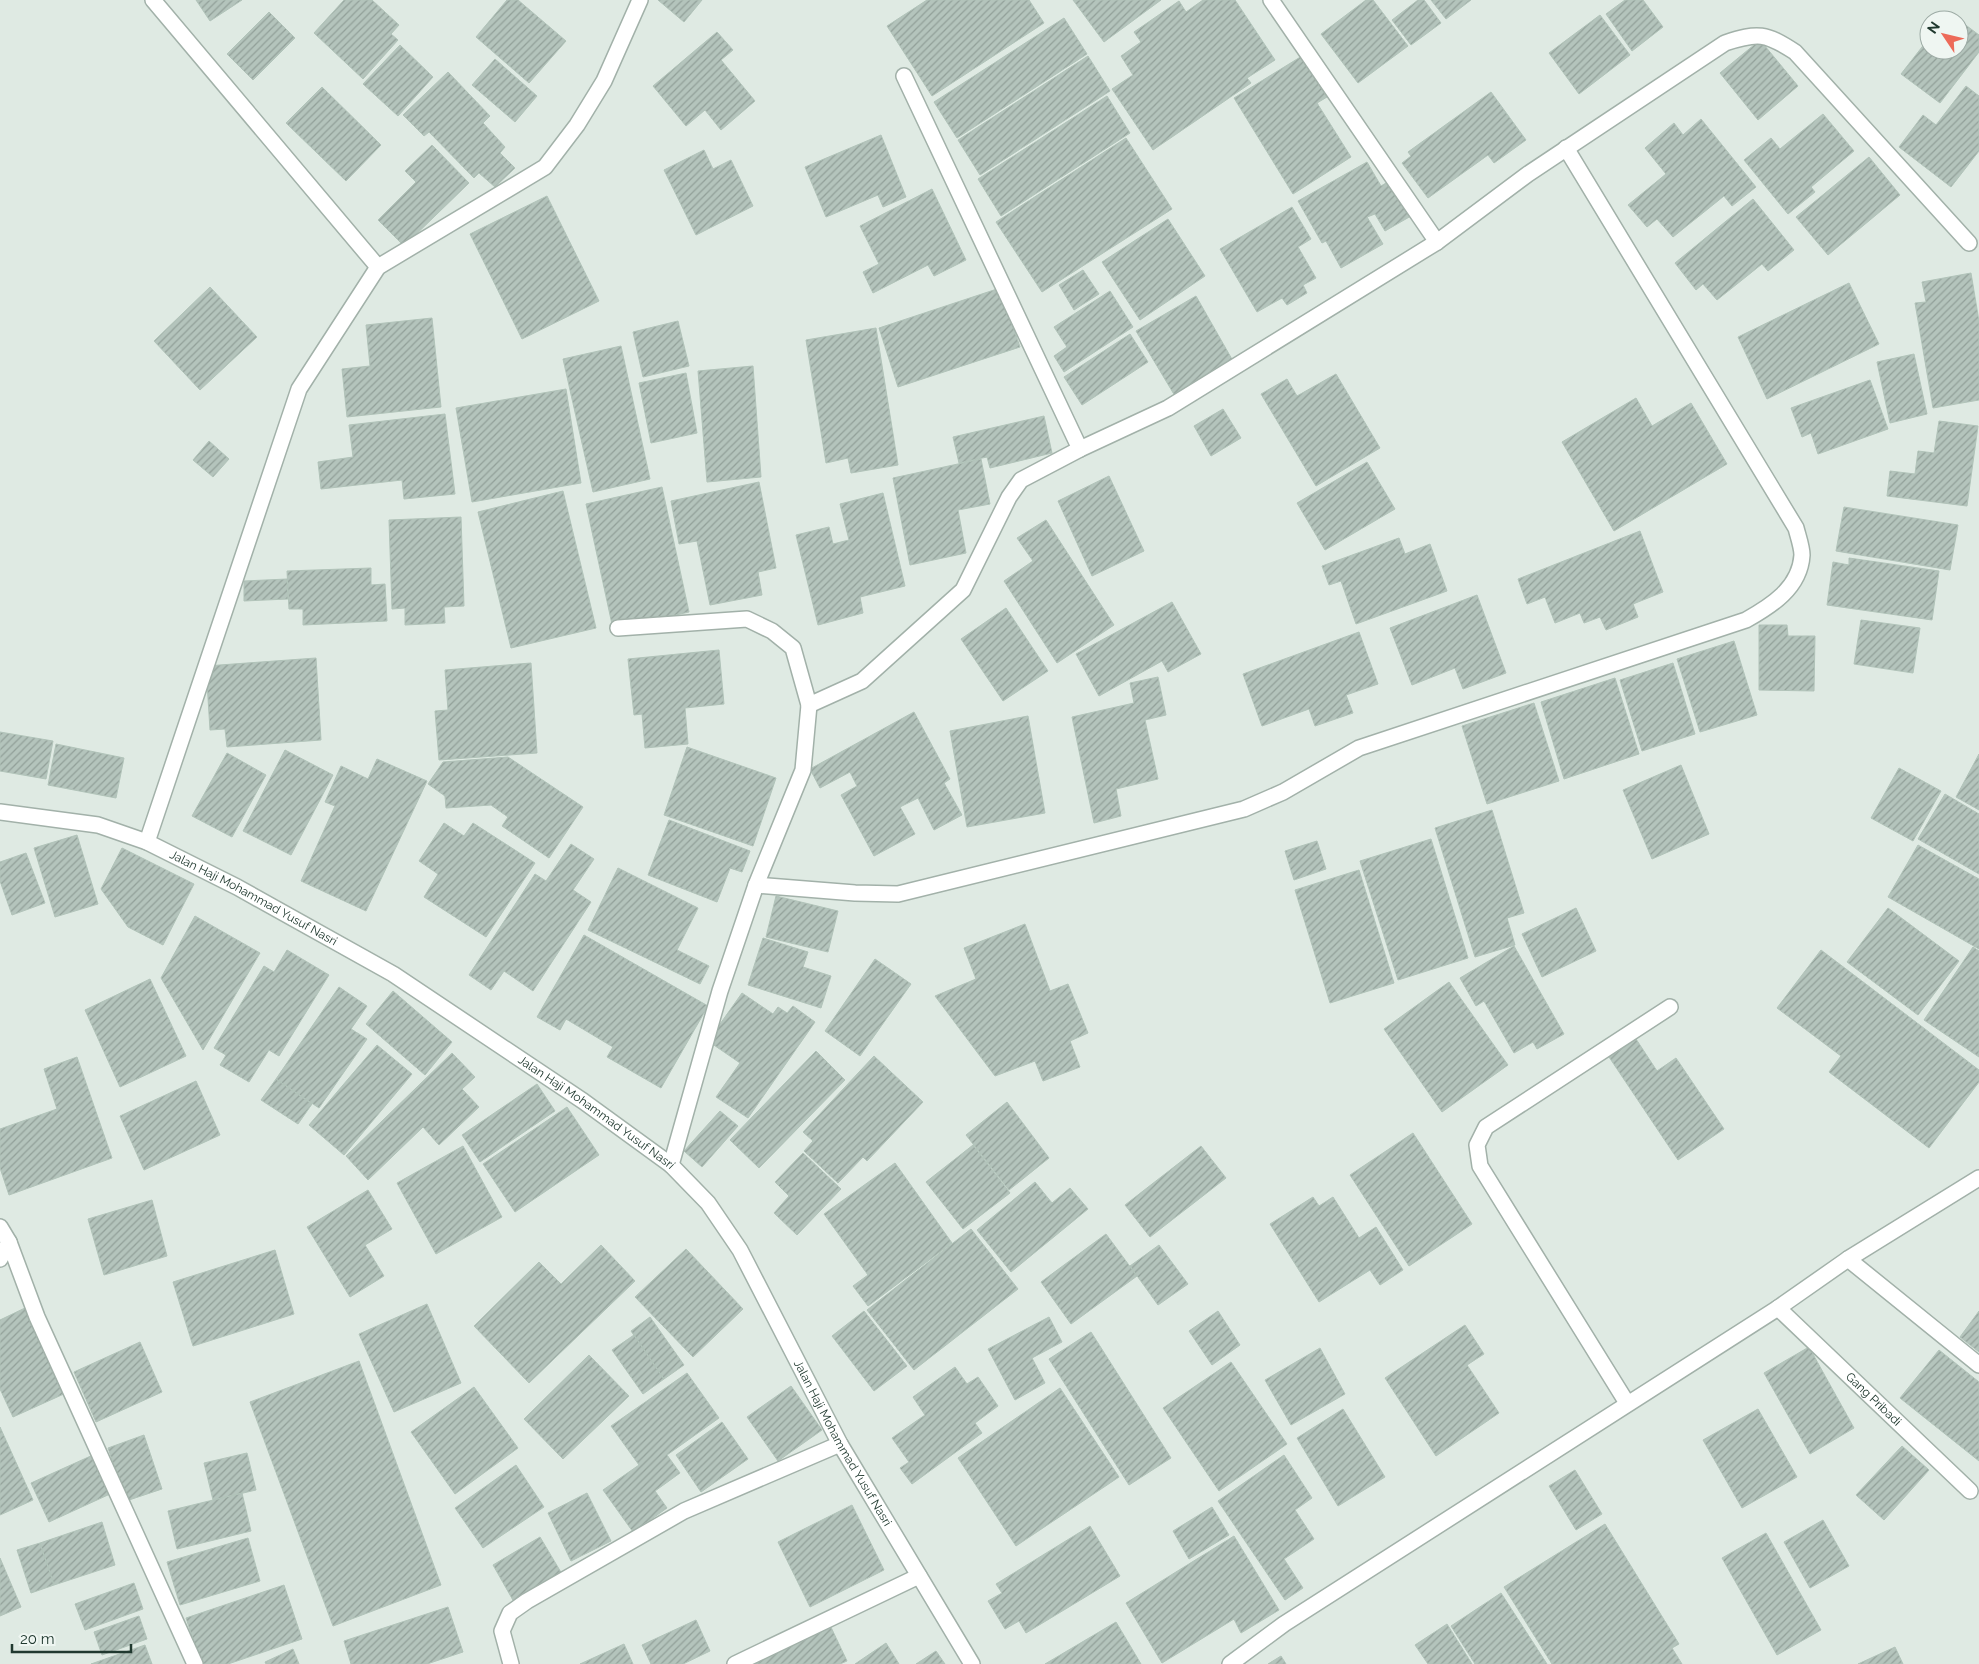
<svg xmlns="http://www.w3.org/2000/svg" width="1979" height="1664" viewBox="0 0 1979 1664" font-family="Raleway,sans-serif">
	<style>
		.building { fill: url(#building-hatch); stroke: #b1c3b9 }
		.lines { fill: none; stroke-linecap: round; stroke-linejoin: round }
		.minor-casing { stroke: #a2b1a9; stroke-width: 18 }
		.tertiary-casing { stroke: #a2b1a9; stroke-width: 18 }
		.minor { stroke: #fff; stroke-width: 15 }
		.tertiary { stroke: #fff; stroke-width: 15 }
		.labels { text-anchor: middle; stroke-width: 5; stroke-linejoin: round; paint-order: stroke }
		.street-label { font-size: 12px; fill: #20392f; stroke: #eff6f2 }
	</style>
	<defs>
		<pattern id="building-hatch" width="6" height="6" patternUnits="userSpaceOnUse" patternTransform="scale(1.25)"><rect width="6" height="6" fill="#b4c4bc"/><path d="M-1 1l2-2M0 6l6-6M5 7l2-2" fill="none" stroke="#92a099"/></pattern>
	</defs>
	<rect width="100%" height="100%" fill="#dfeae3"/>
	<path class="building" d="M196 0H242L210 21Z
		M344 0H372L399 25 391 34 398 40 363 79 314 33Z
		M507 0H518L566 41 529 83 476 37Z
		M658 0H702L684 22Z
		M927 0H1029L1044 23 932 96 887 26Z
		M1073 0H1161L1104 42Z
		M1203 0H1235L1275 60 1247 78 1251 83 1153 150 1112 89 1133 75 1121 56 1141 42 1134 32 1179 1 1186 12Z
		M1366 0H1373L1408 46 1358 83 1321 34Z
		M1418 0H1424L1441 23 1411 45 1392 20Z
		M1431 0H1471L1446 19Z
		M1625 0H1643L1663 27 1632 51 1606 14Z
		M269 12 295 38 253 80 227 54Z
		M1949 12 1959 20H1943Z
		M1600 15 1630 55 1579 94 1549 53Z
		M1064 18 1087 54 957 138 934 102Z
		M1959 20 1979 35V52L1940 103 1901 74 1929 38V50H1959Z
		M717 32 733 50 721 60 755 101 721 130 705 110 686 126 653 86Z
		M1760 40 1798 86 1758 120 1720 73Z
		M400 45 433 77 398 116 363 84Z
		M1088 56 1110 91 980 175 958 140Z
		M1302 56 1327 97 1317 103 1351 157 1293 194 1234 98Z
		M495 59 537 96 515 122 472 85Z
		M448 72 490 116 483 123 505 147 500 153 515 168 495 187 479 173 474 178 429 132 424 136 403 115Z
		M1966 86 1979 96V151L1951 187 1899 147 1923 115 1936 125Z
		M322 87 381 145 346 181 286 123Z
		M1491 92 1526 140 1494 163 1488 155 1428 198 1402 163 1411 156 1408 152Z
		M1107 96 1130 133 1001 216 978 179Z
		M1823 114 1854 151 1811 187 1815 192 1788 214 1744 160 1771 138 1780 149Z
		M1701 119 1756 187 1732 206 1724 196 1673 237 1657 219 1647 227 1628 205 1666 174 1645 148 1674 123 1683 135Z
		M881 135 906 197 883 207 878 195 826 217 805 167Z
		M1126 138 1172 209 1042 292 996 222Z
		M432 145 469 183 404 246 378 220 416 182 405 171Z
		M704 150 713 169 731 160 753 206 696 235 664 170Z
		M1869 157 1900 195 1828 255 1796 217Z
		M1367 162 1381 186 1391 180 1411 216 1385 231 1375 214 1367 217 1383 244 1341 268 1326 241 1322 243 1298 201Z
		M932 189 966 260 934 276 928 265 873 293 863 272 879 264 860 226Z
		M547 196 599 301 522 339 470 234Z
		M1753 199 1794 250 1768 271 1762 264 1717 300 1703 284 1696 290 1675 263Z
		M1292 207 1311 239 1298 247 1316 278 1303 285 1307 293 1287 305 1282 298 1257 312 1220 249Z
		M1168 219 1205 276 1140 320 1102 262Z
		M1083 270 1099 294 1074 310 1059 285Z
		M1971 273 1979 321V400L1933 408 1915 303 1926 302 1922 282Z
		M1849 283 1879 344 1767 399 1738 337Z
		M210 287 257 337 200 390 154 341Z
		M1000 288 1020 347 898 387 879 328Z
		M1110 291 1133 327 1064 372 1054 356 1067 347 1054 327Z
		M1196 296 1233 361 1175 396 1136 331Z
		M432 318 441 407 347 417 342 369 370 366 366 325Z
		M678 321 689 366 643 377 633 332Z
		M876 328 898 465 851 473 848 458 826 463 806 340Z
		M1130 334 1148 362 1082 405 1064 377Z
		M621 346 650 479 593 492 563 359Z
		M1914 354 1927 414 1890 423 1877 362Z
		M753 366 761 477 707 482 698 371Z
		M686 373 697 433 651 443 639 383Z
		M1336 374 1380 448 1316 486 1261 394 1287 379 1297 396Z
		M1870 380 1888 429 1818 454 1811 433 1802 437 1791 408Z
		M566 389 581 483 472 502 456 408Z
		M1636 398 1652 426 1691 403 1727 464 1614 531 1562 442Z
		M1223 409 1241 438 1211 456 1194 426Z
		M445 414 455 494 404 499 402 480 321 489 318 462 353 457 349 425Z
		M1044 416 1052 453 990 468 987 457 959 463 953 437Z
		M1939 421 1978 426 1967 506 1887 496 1890 471 1915 474 1918 451 1934 453Z
		M209 441 229 459 213 477 193 460Z
		M981 459 990 504 958 510 966 553 910 565 893 478Z
		M1367 462 1395 509 1325 550 1297 503Z
		M1109 476 1144 551 1092 576 1058 501Z
		M759 482 776 568 758 572 762 595 710 605 697 541 679 544 671 501Z
		M662 487 689 612 613 629 586 504Z
		M563 491 596 628 511 648 478 512Z
		M883 493 905 586 860 597 863 613 818 625 796 535 829 527 833 544 849 540 840 504Z
		M1844 507 1958 525 1950 570 1836 551Z
		M461 517 464 606 444 607 445 623 405 625V608L392 609 389 520Z
		M1046 520 1114 625 1057 663 1004 581 1033 561 1017 538Z
		M1640 531 1663 592 1633 604 1638 617 1606 630 1600 617 1584 623 1580 613 1555 623 1545 597 1527 604 1518 579Z
		M1399 538 1405 554 1430 544 1447 591 1356 624 1341 581 1329 585 1322 566Z
		M1849 558 1939 571 1932 620 1827 605 1833 562 1849 565Z
		M371 568V585L385 584 387 621 303 625V609H289L287 571Z
		M287 579 288 599 244 601V581Z
		M1477 595 1506 673 1463 689 1455 668 1412 685 1390 628Z
		M1172 602 1201 654 1168 672 1162 661 1099 696 1076 654Z
		M1006 608 1048 671 1003 701 961 639Z
		M1861 620 1920 628 1913 673 1854 664Z
		M1759 625H1787L1788 636H1815L1814 691 1759 690Z
		M1359 632 1378 684 1346 695 1353 713 1315 726 1309 709 1262 726 1243 674Z
		M1734 641 1757 715 1700 732 1677 659Z
		M719 650 724 704 685 708 688 744 645 748 642 714 634 715 628 659Z
		M316 658 321 740 227 747 225 729 210 730 206 666Z
		M531 663 537 753 439 760 435 711 448 710 445 670Z
		M1673 663 1695 734 1642 751 1620 680Z
		M1158 677 1166 715 1145 720 1158 779 1116 789 1121 816 1094 823 1072 717 1134 703 1130 683Z
		M1615 678 1639 754 1564 779 1541 702Z
		M1534 703 1559 781 1487 804 1462 726Z
		M914 712 950 779 944 783 962 815 934 830 918 798 900 807 915 834 874 856 841 795 857 786 850 772 820 788 810 769Z
		M1028 716 1045 813 967 827 950 731Z
		M0 732 53 741 46 779 0 771Z
		M56 744 124 758 116 798 48 785Z
		M687 747 776 778 753 846 664 815Z
		M285 750 333 775 291 855 243 831Z
		M227 753 266 775 232 837 192 816Z
		M1979 754V810L1956 797Z
		M508 757 583 807 549 858 502 826 508 817 491 805 446 808 445 796 428 784 443 762Z
		M377 759 427 781 366 911 301 881 335 806 325 802 341 766 368 779Z
		M1681 765 1709 834 1652 859 1623 790Z
		M1899 768 1941 791 1913 841 1871 818Z
		M1945 794 1979 814V874L1918 839Z
		M1492 810 1524 913 1507 918 1515 945 1475 957 1435 828Z
		M669 820 750 851 742 872 730 868 717 902 648 875Z
		M444 823 464 836 473 823 535 863 486 937 424 897 438 874 419 861Z
		M77 835 98 904 55 917 34 848Z
		M1431 839 1468 958 1398 980 1360 861Z
		M1317 841 1326 869 1294 880 1285 851Z
		M571 844 594 859 573 890 591 902 533 991 504 971 491 990 469 975 535 874 546 881Z
		M1918 845 1979 879V949L1888 897Z
		M122 848 194 884 163 945 128 927 101 889Z
		M26 853 45 903 12 915 0 881V862Z
		M618 868 698 908 677 950 709 966 700 984 588 930Z
		M1359 870 1394 983 1330 1003 1295 890Z
		M776 896 838 911 828 952 766 937Z
		M1576 908 1596 951 1542 977 1522 934Z
		M1888 908 1959 961 1918 1015 1847 962Z
		M195 916 260 953 203 1050 161 978Z
		M1025 924 1050 991 1068 984 1088 1033 1070 1041 1080 1067 1043 1081 1035 1061 995 1076 935 996 976 979 964 948Z
		M584 935 708 1006 661 1088 607 1057 613 1047 566 1019 560 1030 537 1017Z
		M763 938 808 952 803 967 831 976 821 1008 748 985Z
		M1514 946 1564 1034 1537 1049 1533 1042 1514 1053 1484 1001 1476 1006 1460 978Z
		M1973 947 1979 951V1057L1924 1020Z
		M287 950 329 975 279 1056 269 1050 249 1082 220 1065 226 1055 214 1048 264 966 274 972Z
		M1821 950 1979 1070V1082L1929 1148 1829 1072 1841 1056 1777 1008Z
		M875 959 911 984 860 1056 825 1031Z
		M150 979 186 1056 120 1087 85 1010Z
		M1449 982 1508 1065 1442 1112 1384 1029Z
		M339 987 367 1006 351 1029 367 1039 319 1108 276 1079Z
		M393 991 452 1042 425 1075 366 1024Z
		M742 993 773 1014 778 1007 787 1013 793 1006 815 1022 748 1118 716 1097 740 1063 708 1041Z
		M1636 1039 1657 1071 1676 1058 1724 1129 1678 1160 1609 1057Z
		M377 1045 412 1074 344 1155 309 1125Z
		M816 1051 845 1080 759 1168 730 1140Z
		M452 1053 475 1077 462 1089 479 1107 439 1145 423 1127 368 1180 346 1156Z
		M874 1056 923 1102 867 1161 863 1157 838 1183 804 1151 813 1141 803 1132Z
		M77 1057 112 1158 9 1195 0 1168V1129L57 1109 44 1069Z
		M276 1079 312 1104 298 1124 261 1100Z
		M196 1081 220 1135 144 1170 120 1116Z
		M537 1084 555 1111 480 1162 462 1135Z
		M1007 1102 1049 1158 1009 1190 966 1135Z
		M567 1107 599 1155 515 1212 483 1164Z
		M720 1111 738 1126 702 1167 684 1151Z
		M1413 1133 1472 1224 1409 1266 1350 1175Z
		M973 1145 1010 1193 963 1229 926 1182Z
		M463 1146 502 1217 436 1254 397 1183Z
		M1201 1146 1226 1178 1150 1237 1125 1205Z
		M803 1153 841 1189 797 1235 774 1213 789 1196 775 1182Z
		M895 1163 952 1243 868 1306 853 1286 868 1275 824 1214Z
		M1035 1182 1052 1203 1070 1188 1088 1209 1011 1272 977 1230Z
		M368 1190 392 1229 365 1245 384 1276 350 1297 307 1227Z
		M1313 1197 1319 1206 1333 1197 1359 1238 1376 1227 1403 1270 1380 1285 1370 1270 1319 1302 1270 1224Z
		M152 1200 167 1256 104 1275 88 1219Z
		M971 1229 1018 1289 914 1370 867 1310Z
		M1106 1234 1137 1276 1071 1324 1041 1282Z
		M601 1245 635 1281 529 1383 474 1326 539 1262 561 1284Z
		M1159 1245 1188 1284 1158 1305 1130 1266Z
		M686 1249 743 1309 693 1357 635 1297Z
		M275 1250 294 1314 193 1346 173 1282Z
		M427 1304 461 1383 394 1412 359 1334Z
		M27 1307 66 1393 13 1417 0 1389V1320Z
		M864 1311 907 1366 874 1391 832 1336Z
		M1218 1311 1240 1345 1212 1365 1189 1331Z
		M1979 1311V1352L1960 1337Z
		M650 1317 684 1365 664 1379 631 1331Z
		M1049 1317 1062 1342 1032 1358 1045 1383 1015 1400 988 1349Z
		M1465 1325 1484 1354 1467 1365 1499 1413 1436 1456 1385 1378Z
		M1091 1332 1171 1458 1129 1485 1049 1359Z
		M634 1335 664 1379 643 1394 612 1350Z
		M140 1342 162 1392 96 1422 74 1372Z
		M1809 1347 1854 1428 1810 1454 1764 1373Z
		M1320 1348 1345 1394 1291 1425 1265 1380Z
		M1939 1350 1979 1382V1461L1900 1398Z
		M589 1355 629 1396 563 1459 524 1419Z
		M359 1361 441 1585 333 1626 250 1402Z
		M1231 1362 1287 1444 1219 1491 1163 1408Z
		M955 1367 967 1384 978 1377 998 1406 975 1423 982 1433 912 1484 900 1468 909 1462 892 1438 925 1415 913 1397Z
		M687 1373 719 1418 667 1455 680 1473 655 1491 667 1508 633 1532 603 1490 639 1465 611 1426Z
		M791 1386 822 1430 778 1461 747 1417Z
		M474 1387 518 1448 455 1494 411 1432Z
		M1060 1388 1119 1477 1016 1546 958 1458Z
		M1343 1409 1385 1477 1338 1506 1297 1438Z
		M1758 1409 1797 1477 1742 1508 1703 1440Z
		M722 1422 748 1459 701 1492 676 1455Z
		M0 1427 33 1500 0 1515Z
		M144 1435 162 1489 126 1501 108 1448Z
		M1902 1446 1929 1470 1884 1520 1856 1495Z
		M247 1453 256 1490 213 1500 204 1463Z
		M93 1455 110 1494 49 1522 31 1483Z
		M1284 1455 1312 1498 1295 1510 1314 1539 1284 1559 1303 1588 1285 1600 1218 1501Z
		M516 1465 544 1507 483 1548 455 1508Z
		M1575 1470 1602 1514 1576 1530 1549 1486Z
		M242 1493 251 1531 177 1549 168 1511Z
		M587 1493 611 1541 571 1561 548 1513Z
		M852 1505 884 1570 810 1607 778 1542Z
		M1212 1507 1229 1535 1189 1559 1173 1531Z
		M1823 1520 1849 1566 1810 1588 1784 1542Z
		M102 1522 115 1565 54 1585 40 1543Z
		M1605 1524 1679 1644 1672 1648 1682 1664H1552L1504 1587Z
		M1090 1526 1120 1576 1026 1633 1019 1621 1005 1629 988 1601 1002 1593 996 1584Z
		M1766 1533 1821 1630 1777 1655 1722 1558Z
		M1234 1536 1279 1610 1241 1633 1234 1619 1162 1663 1126 1603Z
		M540 1537 562 1574 514 1602 493 1565Z
		M248 1538 260 1581 180 1605 167 1562Z
		M40 1543 54 1585 31 1593 17 1550Z
		M0 1558 21 1607 0 1616Z
		M134 1583 143 1609 85 1630 75 1604Z
		M284 1585 302 1639 228 1664H201L186 1618Z
		M1501 1593 1547 1664H1475L1451 1626Z
		M448 1607 463 1652 427 1664H351L344 1641Z
		M139 1616 147 1639 102 1655 94 1632Z
		M696 1620 710 1651 683 1664H651L642 1645Z
		M1116 1622 1141 1664H1045Z
		M829 1623 847 1661 840 1664H754L752 1661Z
		M1447 1624 1472 1664H1428L1415 1645Z
		M886 1643 899 1664H855Z
		M624 1644 633 1664H580Z
		M145 1645 152 1664H91Z
		M1895 1647 1903 1664H1858Z
		M293 1649 299 1664H266L265 1662Z
		M936 1651 945 1664H916Z
		M1281 1656 1286 1664H1268Z"/>
	<g class="lines">
		<defs>
			<g id="minor">
				<path d="M153 0 378 267"/>
				<path d="M1271 0 1437 242"/>
				<path d="M904 76 1080 449"/>
				<path d="M618 628 747 619 772 631 793 648 809 705 803 770 756 885 720 991 671 1165"/>
				<path d="M809 705 862 681 963 590 1009 497 1021 480 1080 449 1168 408 1437 242 1528 174 1725 43C1758 32 1766 33 1795 52L1969 243"/>
				<path d="M147 842 299 389 378 267 545 167 577 125 604 81 640 0"/>
				<path d="M756 885 855 893 898 894 1244 809 1283 792 1359 748 1746 620C1771 606 1800 588 1802 555 1802 547 1798 536 1796 528L1566 148"/>
				<path d="M0 1227 9 1242 0 1259"/>
				<path d="M9 1242 37 1317 195 1664"/>
				<path d="M1848 1259 1979 1365"/>
				<path id="s1" d="M1778 1308 1970 1491"/>
				<path d="M1627 1403 1480 1166 1477 1145 1486 1127 1670 1007"/>
				<path d="M511 1664 502 1631 510 1613 527 1601 684 1511 840 1444"/>
				<path d="M735 1664 919 1576"/>
				<path d="M1230 1664 1284 1624 1778 1308 1848 1259 1979 1178"/>
			</g>
			<g id="tertiary">
				<path id="s2" d="M0 812 98 825 147 842 237 887 393 974 583 1101 671 1165 708 1203 740 1250 840 1444 972 1664"/>
			</g>
		</defs>
		<use href="#minor" class="minor-casing"/>
		<use href="#tertiary" class="tertiary-casing"/>
		<use href="#minor" class="minor"/>
		<use href="#tertiary" class="tertiary"/>
	</g>
	<g class="labels">
		<g class="street-label">
			<text dy="4" stroke="none"><textPath href="#s2" startOffset="271">Jalan Haji Mohammad Yusuf Nasri</textPath></text>
			<text dy="4" stroke="none"><textPath href="#s2" startOffset="676">Jalan Haji Mohammad Yusuf Nasri</textPath></text>
			<text dy="4" stroke="none"><textPath href="#s1" startOffset="132">Gang Pribadi</textPath></text>
			<text dy="4" stroke="none"><textPath href="#s2" startOffset="1096">Jalan Haji Mohammad Yusuf Nasri</textPath></text>
		</g>
	</g>
	<g transform="translate(1944 35) rotate(305)"><circle r="24" fill="#eff6f2" stroke="#9caaa4"/>
	<path d="M0-4L9 19L0 12L-9 19Z" fill="#ed6a59"/>
	<text y="-8" font-size="14" font-weight="bold" text-anchor="middle" fill="#20392f">N</text>
	</g>
	<path d="M12 1644v8h119v-8" fill="none" stroke="#20392f" stroke-width="2.5"/>
	<text x="20" y="1644" font-size="15" fill="#20392f" stroke="#eff6f2" stroke-width="4" paint-order="stroke">20 m</text>
</svg>
